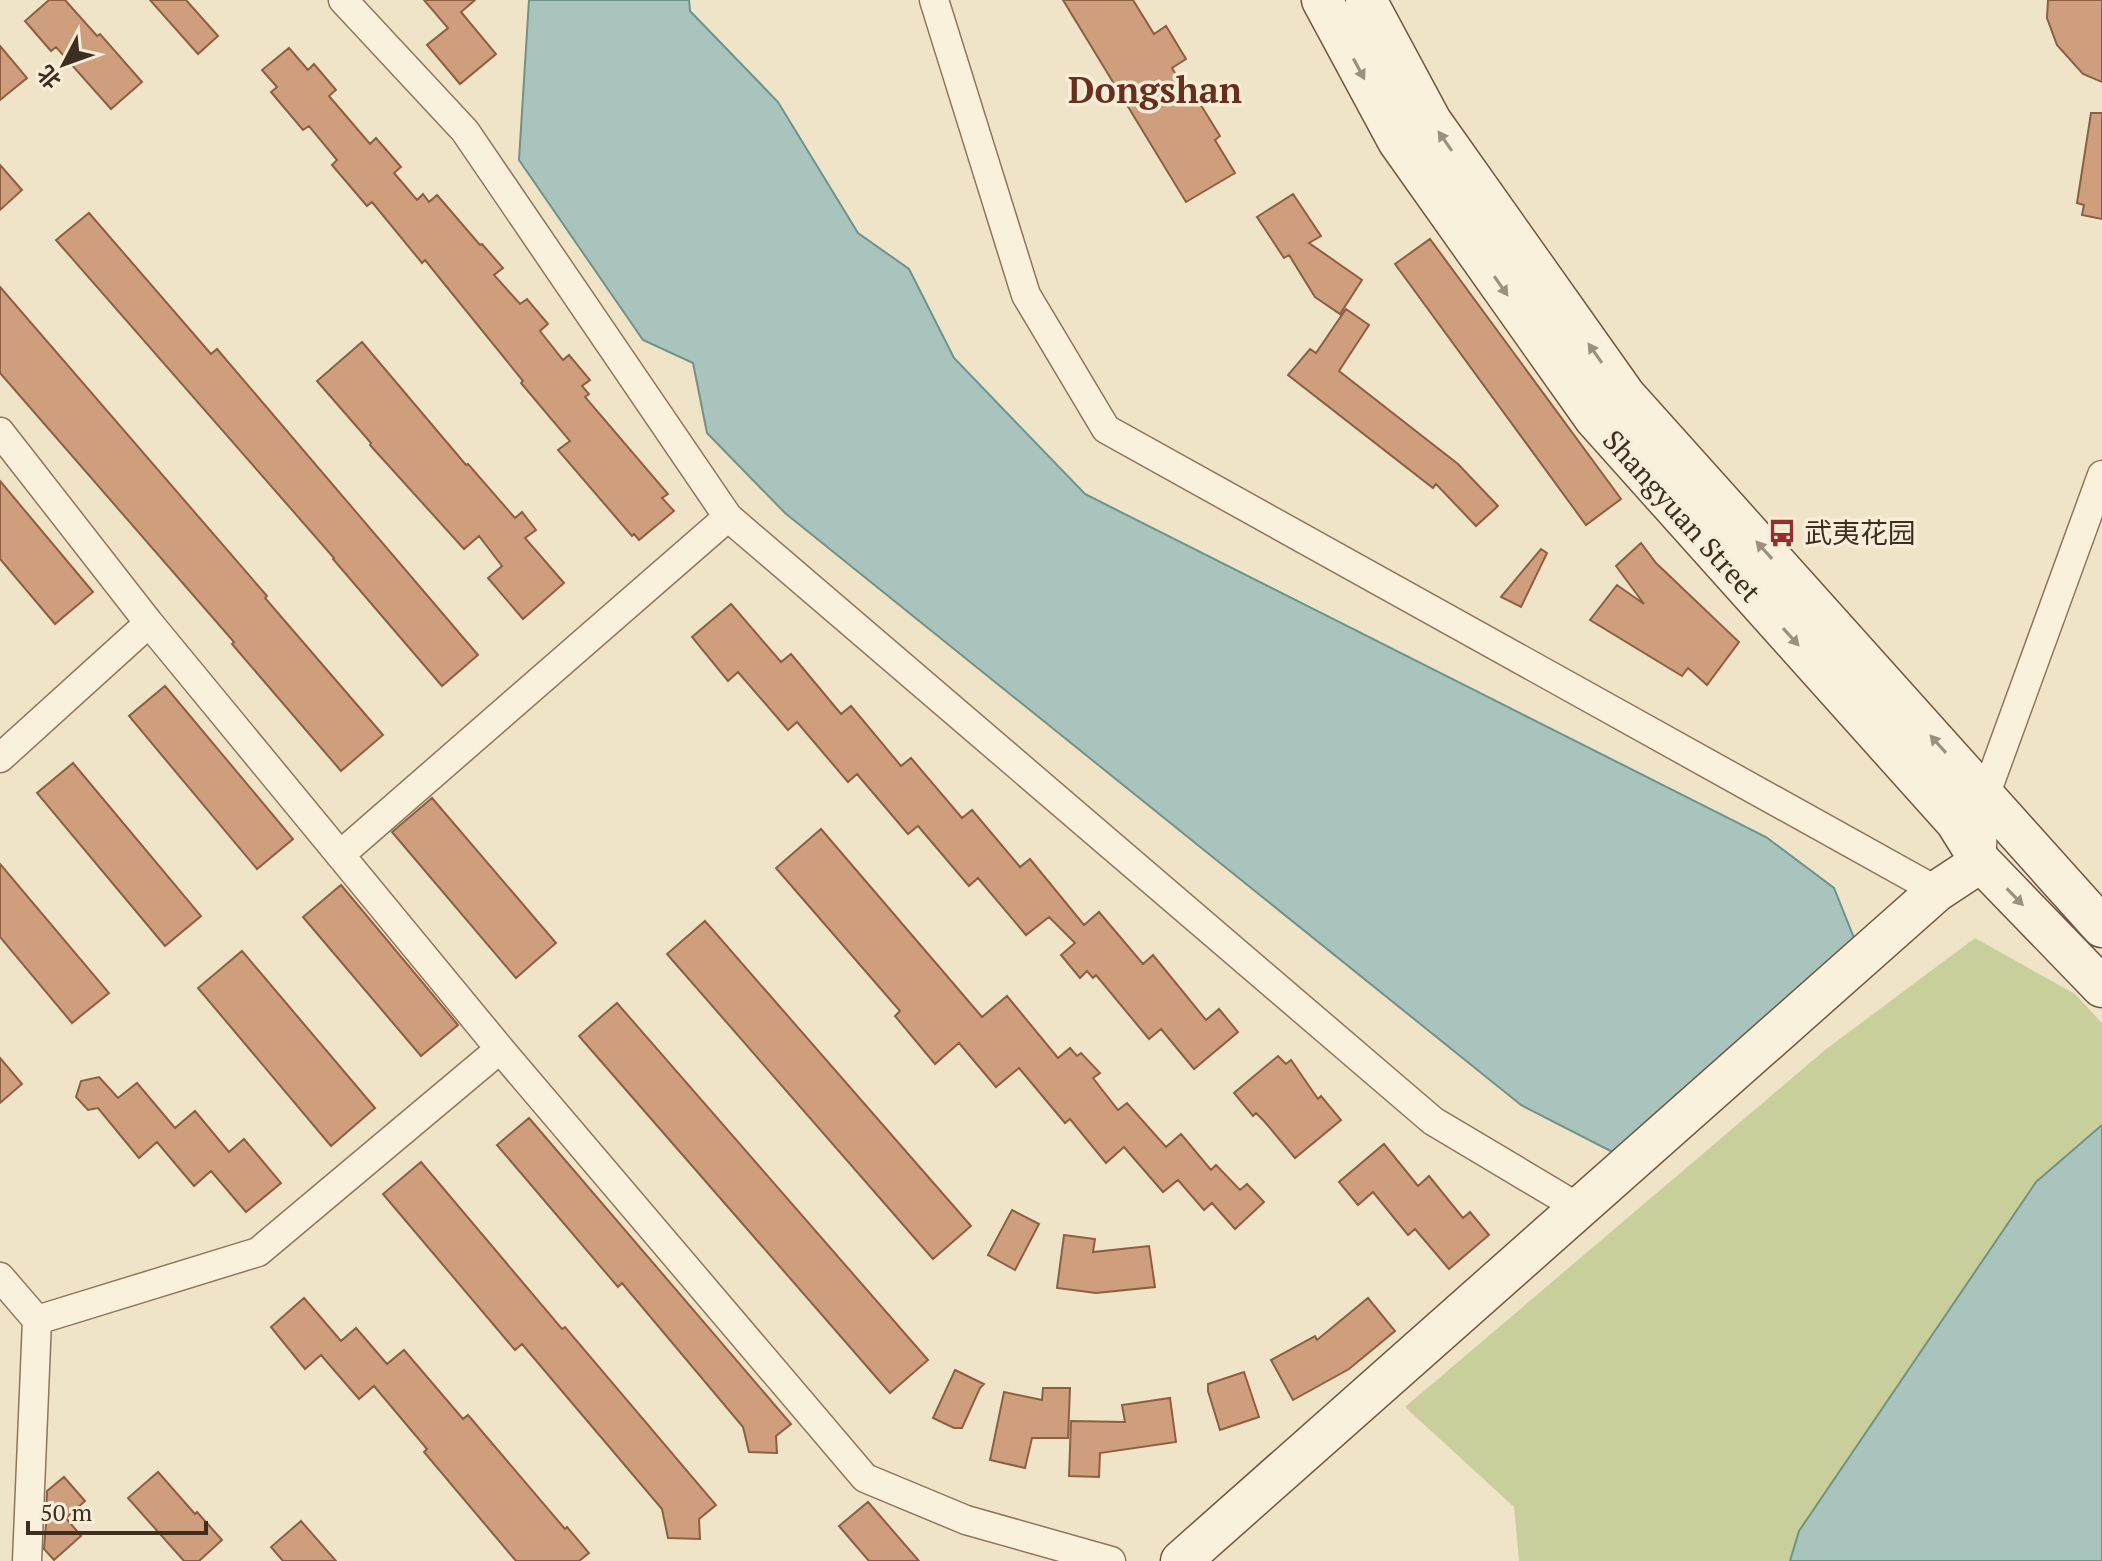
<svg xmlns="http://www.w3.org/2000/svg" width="2102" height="1561" viewBox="0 0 2102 1561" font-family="'PT Serif','Noto Sans SC',serif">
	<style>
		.green { fill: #c9cf9b }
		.water { fill: #a9c4bc; stroke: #6f938a; stroke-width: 2 }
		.building { fill: #cf9f7d; stroke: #8d5f41; stroke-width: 2 }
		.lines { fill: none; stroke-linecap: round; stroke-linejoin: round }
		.street-casing { stroke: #8d765c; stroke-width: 31 }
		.secondary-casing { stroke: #6f573f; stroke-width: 43 }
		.street { stroke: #faf1dc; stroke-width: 28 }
		.secondary { stroke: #faf1dc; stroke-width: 40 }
		.oneway { fill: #9c907e }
		.labels { text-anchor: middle; stroke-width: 7; stroke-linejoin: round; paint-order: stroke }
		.street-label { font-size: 28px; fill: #3d2e20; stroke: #f7eed8 }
		.poi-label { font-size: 28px; fill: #3d2e20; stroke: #f7eed8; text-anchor: start }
		.district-label { font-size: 36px; font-weight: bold; fill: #6b2e1e; stroke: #f7eed8 }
	</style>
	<rect width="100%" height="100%" fill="#f0e4c8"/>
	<path class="green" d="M1975 938 2075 994 2102 1023V1561H1519L1514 1507 1405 1407 1825 1050Z"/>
	<path class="water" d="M529 0H689L690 11 778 102 858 233 909 269 954 358 1085 494 1766 837 1834 888 1862 958 1632 1162 1521 1105 785 513 707 433 693 363 643 340 519 160Z
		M2102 1125V1561H1790L1799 1531 2036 1182Z"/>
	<path class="building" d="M49 0H65L97 36 100 34 142 82 111 109 56 47 51 51 25 21Z
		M150 0H186L218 36 198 54Z
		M424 0H475L461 12 496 54 460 84 427 45 448 28Z
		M1063 0H1133L1154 34 1166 26 1186 59 1172 68 1194 105 1199 102 1220 136 1215 140 1235 173 1186 202Z
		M2048 0H2102V82L2083 74 2057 45 2047 18Z
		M0 46 27 78 0 100Z
		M289 48 308 70 314 64 336 90 329 96 370 144 376 138 401 167 394 173 417 200 423 194 429 202 437 195 480 245 482 244 503 268 494 275 520 304 527 299 548 324 540 331 563 360 569 355 590 380 582 386 589 394 585 397 668 494 662 498 674 511 639 540 634 534 632 536 558 450 570 441 521 383 523 381 425 260 422 263 372 202 367 206 332 165 337 160 309 126 303 130 271 92 277 87 262 70Z
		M2091 113H2102V219L2082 215 2084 205 2077 203Z
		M0 165 22 190 0 210Z
		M1293 194 1321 236 1309 243 1362 280 1340 314 1315 297 1289 255 1284 258 1257 217Z
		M89 213 211 354 217 349 478 655 442 686 333 559 334 558 56 240Z
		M1430 239 1621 499 1586 525 1395 264Z
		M0 287 267 596 265 598 383 735 341 771 232 644 234 642 0 373Z
		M1346 309 1369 325 1339 371 1458 464 1498 506 1476 526 1436 484 1433 488 1288 375 1310 349 1316 353Z
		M362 342 466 465 468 464 515 518 522 512 536 530 525 538 564 583 523 619 488 578 502 566 479 536 464 549 370 445 371 443 317 381Z
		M0 481 93 592 55 624 0 559Z
		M1641 543 1656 563 1739 642 1707 685 1688 668 1682 676 1590 620 1617 585 1644 604 1616 566Z
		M1541 549 1547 553 1521 607 1501 597Z
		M731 604 781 662 791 654 841 714 851 706 901 766 911 758 962 818 972 810 1020 867 1030 859 1084 925 1099 912 1143 964 1153 955 1206 1020 1219 1009 1238 1032 1194 1069 1161 1029 1149 1039 1096 975 1093 978 1087 971 1080 978 1061 955 1075 943 1049 917 1026 935 978 878 969 886 918 826 908 834 857 774 848 782 797 722 788 730 738 672 728 681 692 637Z
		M165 686 293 839 257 869 129 716Z
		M73 763 201 916 165 946 37 793Z
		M432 798 556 943 516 978 392 832Z
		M821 829 982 1017 1007 996 1058 1058 1070 1048 1077 1056 1081 1053 1100 1073 1093 1078 1118 1110 1127 1103 1166 1147 1181 1134 1211 1170 1216 1165 1240 1190 1247 1184 1264 1202 1235 1229 1212 1203 1204 1210 1178 1180 1163 1192 1124 1147 1106 1163 1070 1119 1065 1123 1019 1068 996 1087 959 1043 935 1064 895 1016 900 1011 776 868Z
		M0 864 109 993 72 1023 0 937Z
		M341 885 458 1025 421 1056 303 917Z
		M705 921 971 1226 933 1259 667 954Z
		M242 951 375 1108 331 1146 198 988Z
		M617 1003 928 1360 890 1393 579 1036Z
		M1278 1056 1286 1064 1291 1060 1318 1099 1321 1096 1341 1120 1295 1158 1264 1121 1256 1113 1253 1116 1234 1093Z
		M0 1058 22 1084 0 1103Z
		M99 1077 118 1098 137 1083 175 1128 195 1111 229 1152 244 1139 281 1183 246 1212 211 1171 194 1186 157 1142 139 1158 98 1108 88 1110 76 1097 81 1081Z
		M529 1118 791 1424 776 1436 777 1453 749 1452 743 1427 622 1283 618 1287 497 1145Z
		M1384 1144 1418 1186 1429 1176 1463 1218 1470 1212 1489 1235 1449 1269 1415 1229 1408 1235 1373 1192 1358 1205 1339 1182Z
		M421 1162 562 1329 565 1327 716 1505 699 1519 700 1539 668 1538 662 1509 522 1344 515 1350 383 1194Z
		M1012 1210 1039 1224 1015 1270 988 1255Z
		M1064 1235 1095 1239 1093 1252 1149 1246 1155 1287 1096 1293 1057 1288Z
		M304 1298 341 1341 356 1328 387 1364 404 1350 463 1419 468 1415 565 1529 567 1527 589 1553 579 1561H516L424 1452 427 1449 374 1386 359 1399 321 1355 305 1369 271 1327Z
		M1368 1298 1395 1331 1349 1369 1293 1400 1271 1360 1315 1336 1317 1340Z
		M955 1370 984 1384 980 1388 962 1428H954L933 1418Z
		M1244 1372 1259 1417 1220 1430 1208 1391V1384Z
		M1043 1388H1070L1068 1438H1032L1025 1468 990 1460 1004 1392 1042 1400Z
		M1170 1398 1176 1442 1100 1453 1099 1477 1069 1476 1071 1421 1125 1422 1122 1405Z
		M158 1472 195 1514 197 1512 222 1540 199 1561H184L128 1498Z
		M64 1477 85 1501 66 1518 81 1536 54 1560 44 1549 46 1524 50 1520 46 1516 47 1491Z
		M868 1502 919 1561H869L839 1526Z
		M301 1521 336 1561H283L271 1547Z"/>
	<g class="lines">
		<defs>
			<path id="street" d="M934 0 1026 295 1106 429 1937 891
				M0 432 149 623 500 1049
				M728 517 1433 1121 1579 1208
				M0 758 149 623
				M340 855 728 517 465 131 343 0
				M1981 862 1985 796 2102 475
				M0 1277 37 1320 27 1561
				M37 1320 258 1252 500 1049 865 1478 966 1520 1111 1561"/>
			<path id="secondary" d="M1322 0 1398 141 1595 419 1956 822 1981 862 2102 987
				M1366 0 1431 121 1625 395 2102 927
				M1181 1561 1937 891 1981 862"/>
		</defs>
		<use href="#street" class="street-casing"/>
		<use href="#secondary" class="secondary-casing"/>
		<use href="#street" class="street"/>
		<use href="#secondary" class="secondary"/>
	</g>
	<defs><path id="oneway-solid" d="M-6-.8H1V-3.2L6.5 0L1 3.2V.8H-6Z" transform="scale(2)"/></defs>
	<g class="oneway">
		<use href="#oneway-solid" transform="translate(1359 69) rotate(62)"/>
		<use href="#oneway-solid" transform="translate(1445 141) rotate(-125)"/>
		<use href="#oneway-solid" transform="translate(1501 286) rotate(55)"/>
		<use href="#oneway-solid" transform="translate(1595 353) rotate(-125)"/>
		<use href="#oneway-solid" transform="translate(1764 550) rotate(-132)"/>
		<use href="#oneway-solid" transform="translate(1791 637) rotate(48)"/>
		<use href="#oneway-solid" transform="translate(1938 744) rotate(-132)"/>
		<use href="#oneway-solid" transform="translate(2015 897) rotate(46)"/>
	</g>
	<defs>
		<symbol id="bus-bare" viewBox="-9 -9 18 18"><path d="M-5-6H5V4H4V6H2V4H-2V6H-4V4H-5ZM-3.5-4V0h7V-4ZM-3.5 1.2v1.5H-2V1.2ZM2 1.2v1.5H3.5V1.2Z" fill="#9e2a2b" stroke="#f7eed8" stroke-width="2.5" paint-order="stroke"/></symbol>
	</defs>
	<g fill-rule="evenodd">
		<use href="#bus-bare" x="1762" y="513" width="40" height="40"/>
	</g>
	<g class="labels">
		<g class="street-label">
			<text transform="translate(1682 516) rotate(48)" y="10">Shangyuan Street</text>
		</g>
		<g class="poi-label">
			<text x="1804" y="543">武夷花园</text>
		</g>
		<g class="district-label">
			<text x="1155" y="103">Dongshan</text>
		</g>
	</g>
	<g transform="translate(64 64) rotate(229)" stroke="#f7eed8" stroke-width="6" paint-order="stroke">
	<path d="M0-6L14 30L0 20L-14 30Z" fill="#3d2e20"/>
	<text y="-12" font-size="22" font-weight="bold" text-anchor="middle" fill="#3d2e20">北</text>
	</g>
	<path d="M28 1521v12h178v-12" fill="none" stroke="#3d2e20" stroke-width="4"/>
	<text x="40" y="1521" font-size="24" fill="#3d2e20" stroke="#f7eed8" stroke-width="6" paint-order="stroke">50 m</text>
</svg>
